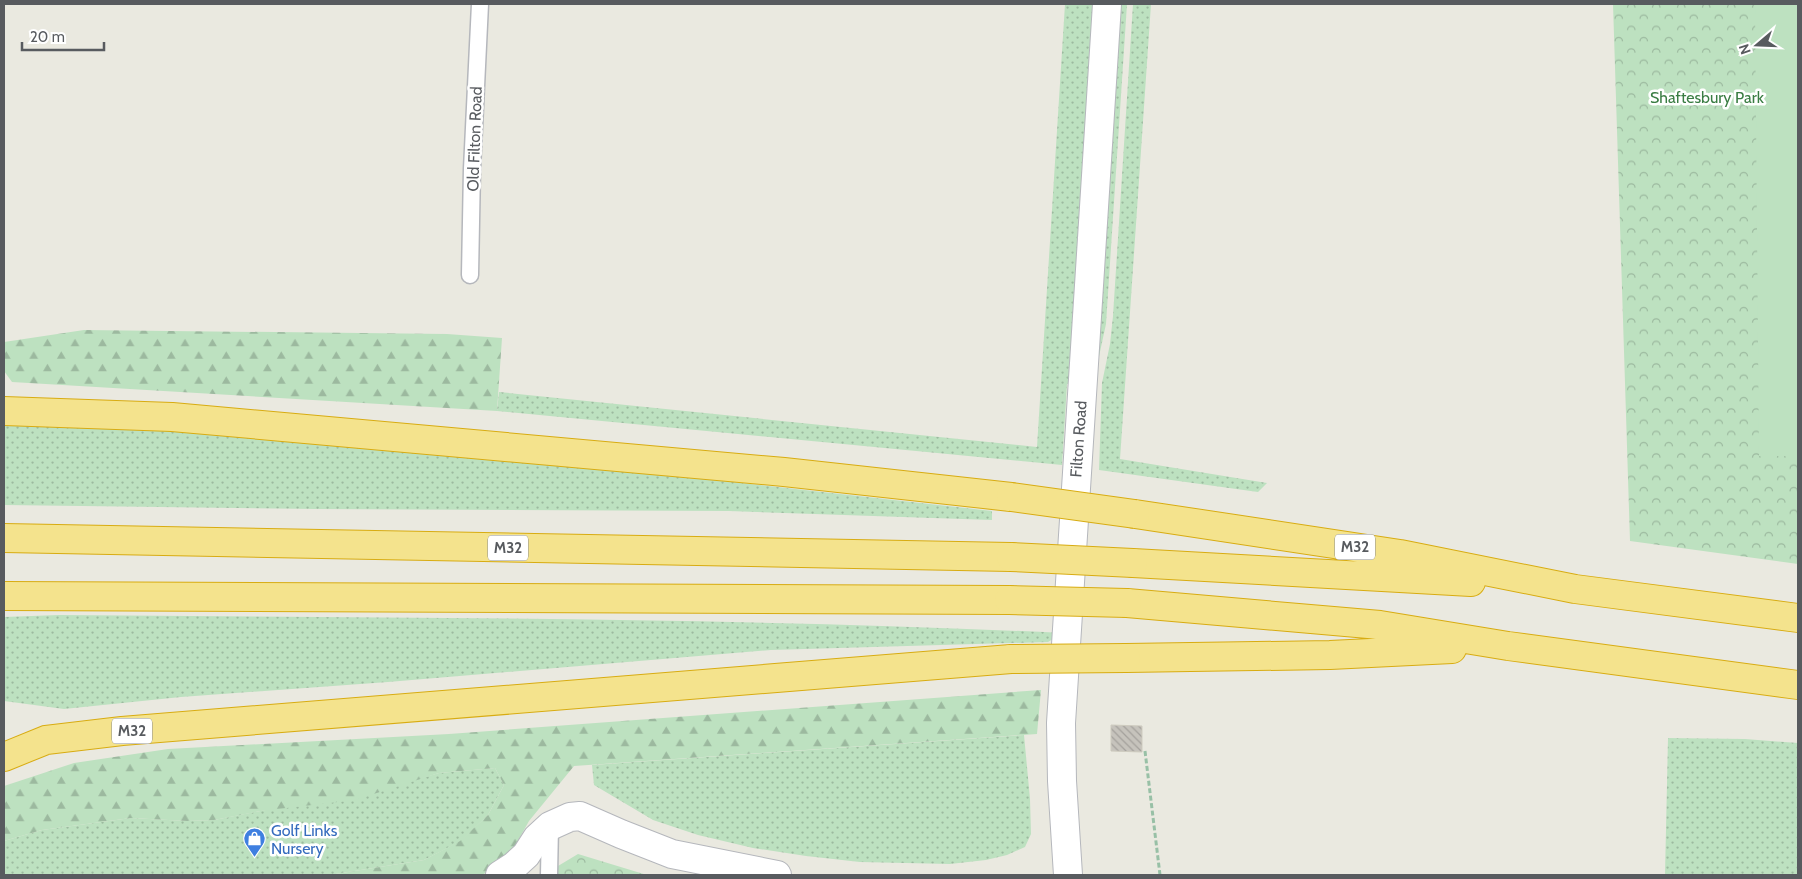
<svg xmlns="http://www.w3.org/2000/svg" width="1802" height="879" viewBox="0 0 1802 879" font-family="Cabin,sans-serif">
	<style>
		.grass { fill: url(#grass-dots) }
		.forest { fill: url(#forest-firs) }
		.park { fill: url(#park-crowns) }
		.pitch { fill: #bde1c0 }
		.building { fill: url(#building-back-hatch); stroke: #cecbbf }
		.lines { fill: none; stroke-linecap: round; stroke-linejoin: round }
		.lane-casing { stroke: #b5b7bc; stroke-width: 19 }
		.street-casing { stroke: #b5b7bc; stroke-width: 30 }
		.highway-casing { stroke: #d8ac12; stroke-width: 30 }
		.path { stroke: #98c0a6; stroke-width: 3; stroke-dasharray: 5 2.5; stroke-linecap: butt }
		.lane { stroke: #fff; stroke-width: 16 }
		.street { stroke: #fff; stroke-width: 28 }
		.highway { stroke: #f4e38d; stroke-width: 28 }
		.highway-bridge-casing { stroke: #d8ac12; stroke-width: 30; stroke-linecap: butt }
		.highway-bridge { stroke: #f4e38d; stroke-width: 28 }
		.labels { text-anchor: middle; stroke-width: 5; stroke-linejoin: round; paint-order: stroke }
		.shield { fill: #fff; stroke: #8a8c8f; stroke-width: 1 }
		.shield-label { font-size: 15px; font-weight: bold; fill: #585b5f }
		.park-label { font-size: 16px; fill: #3a7d43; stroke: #fff }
		.street-label { font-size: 16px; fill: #585b5f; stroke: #fff }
		.shop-label { font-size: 16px; fill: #366cbe; stroke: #fff; text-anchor: start }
	</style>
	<defs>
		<pattern id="grass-dots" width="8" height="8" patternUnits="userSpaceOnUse" patternTransform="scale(1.25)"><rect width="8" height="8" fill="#bde1c0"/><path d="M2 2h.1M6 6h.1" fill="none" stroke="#9cb99f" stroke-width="1.8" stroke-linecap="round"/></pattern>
		<pattern id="forest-firs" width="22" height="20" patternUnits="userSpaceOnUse" patternTransform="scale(1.25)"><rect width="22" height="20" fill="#bde1c0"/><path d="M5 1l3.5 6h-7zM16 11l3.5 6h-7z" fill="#9cb99f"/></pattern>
		<pattern id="park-crowns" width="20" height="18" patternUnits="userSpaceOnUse" patternTransform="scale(1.25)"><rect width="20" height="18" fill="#bde1c0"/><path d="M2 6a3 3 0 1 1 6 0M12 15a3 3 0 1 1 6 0" fill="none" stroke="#9cb99f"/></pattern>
		<pattern id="building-back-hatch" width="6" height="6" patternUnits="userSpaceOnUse" patternTransform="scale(1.25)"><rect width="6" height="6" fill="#c6c3bc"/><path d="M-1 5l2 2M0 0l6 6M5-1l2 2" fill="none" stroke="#a4a19c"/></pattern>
	</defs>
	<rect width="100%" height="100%" fill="#eae9e0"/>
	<path class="grass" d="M1065 4H1094L1071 384H1067L1062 465 497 411 499 392 1037 447Z
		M1120 4H1127L1106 324 1098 361Z
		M1133 4H1151L1120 459 1267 483 1258 492 1099 470 1102 383 1110 344 1113 316Z
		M10 421 231 434 627 470 992 511V520L729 511 316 509 4 505V423Z
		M59 615C394 618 728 617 1063 633L1048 642 771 650 388 682 181 697 64 709 4 701V617Z
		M1024 735 1030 799 1031 834 1025 847 1007 855 986 860 950 864 860 862 806 856 753 848 698 835 653 820 594 785 592 765Z
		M1668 738 1745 739 1798 743V875H1665Z
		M495 768 504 785 488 815 461 841 424 860 329 875H4V841L42 830 131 818 187 821 214 820 404 783 439 773Z"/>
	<path class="forest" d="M84 330 447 334 502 338 497 411 12 382 4 371V342Z
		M1041 690 1037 734 574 766 529 821 507 860 482 875H329L424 860 460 841 488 815 504 785 495 768 439 773 355 800 261 811 214 820 187 821 131 818 42 830 4 841V786L74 763 168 749 449 734Z"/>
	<path class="park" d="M1613 4H1798V564L1630 541Z
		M578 854 647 875H543Z"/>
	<path class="pitch" d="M1755 4H1798V456H1759Z"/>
	<path class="building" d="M1111 725 1142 726V752L1111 751Z"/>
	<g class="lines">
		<defs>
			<path id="lane" d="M470 275 472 169 480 4
				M549 875 550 826"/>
			<path id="street" d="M500 875 514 866 526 855 537 838 550 826 570 817 580 816 621 834 672 854 777 875
				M1068 875 1062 781 1061 723 1107 4"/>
			<path id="highway" d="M4 411 172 417 784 472 1011 497
				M1135 514 1400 554 1575 589 1798 618
				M4 538 1011 557
				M1133 563 1471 582
				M4 596 1009 600
				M1127 603 1380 625 1508 646 1798 685
				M1126 658 1330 655 1452 649
				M4 757 46 740 122 731 1011 659"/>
		</defs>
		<use href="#lane" class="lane-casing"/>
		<use href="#street" class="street-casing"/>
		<use href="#highway" class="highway-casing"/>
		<path class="path" d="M1145 751 1160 875"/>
		<use href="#lane" class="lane"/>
		<use href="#street" class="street"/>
		<use href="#highway" class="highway"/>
		<defs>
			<path id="highway-bridge" d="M1011 497 1135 514
				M1011 557 1133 563
				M1009 600 1127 603
				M1011 659 1126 658"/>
		</defs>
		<use href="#highway-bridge" class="highway-bridge-casing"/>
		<use href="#highway-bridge" class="highway-bridge"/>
	</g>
	<defs>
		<symbol id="shop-pin" viewBox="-11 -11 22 30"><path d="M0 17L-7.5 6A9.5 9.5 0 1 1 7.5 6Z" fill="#3f7fe0" stroke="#fff"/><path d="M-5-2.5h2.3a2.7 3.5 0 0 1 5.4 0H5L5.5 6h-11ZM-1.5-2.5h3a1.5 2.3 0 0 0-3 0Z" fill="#fff"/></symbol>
	</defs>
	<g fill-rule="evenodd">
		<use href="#shop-pin" x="242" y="826" width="25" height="34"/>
	</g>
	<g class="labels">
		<g class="shield">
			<rect x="1335" y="534.5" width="40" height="25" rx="4"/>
			<rect x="488" y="535.5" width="40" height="25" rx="4"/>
			<rect x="112" y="718.5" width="40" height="25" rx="4"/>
		</g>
		<g class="shield-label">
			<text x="1355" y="552">M32</text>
			<text x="508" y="553">M32</text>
			<text x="132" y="736">M32</text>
		</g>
		<g class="park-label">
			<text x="1707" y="103">Shaftesbury Park</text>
		</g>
		<g class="street-label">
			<text transform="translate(474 139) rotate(-88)" y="6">Old Filton Road</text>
			<text transform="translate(1078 439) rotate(-86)" y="6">Filton Road</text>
		</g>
		<g class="shop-label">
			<text x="271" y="836">Golf Links<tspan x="271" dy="18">Nursery</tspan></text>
		</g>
	</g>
	<rect width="1802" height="879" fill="none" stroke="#585b5f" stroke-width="10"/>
	<g transform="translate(1757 45) rotate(251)" stroke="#ffffff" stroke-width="4" paint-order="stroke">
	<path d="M0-4L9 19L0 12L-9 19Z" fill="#585b5f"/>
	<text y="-8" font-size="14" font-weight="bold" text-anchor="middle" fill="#585b5f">N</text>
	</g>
	<path d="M22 42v8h82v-8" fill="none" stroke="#585b5f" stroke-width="2.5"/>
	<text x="30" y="42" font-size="15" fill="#585b5f" stroke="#ffffff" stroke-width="4" paint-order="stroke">20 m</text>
</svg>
